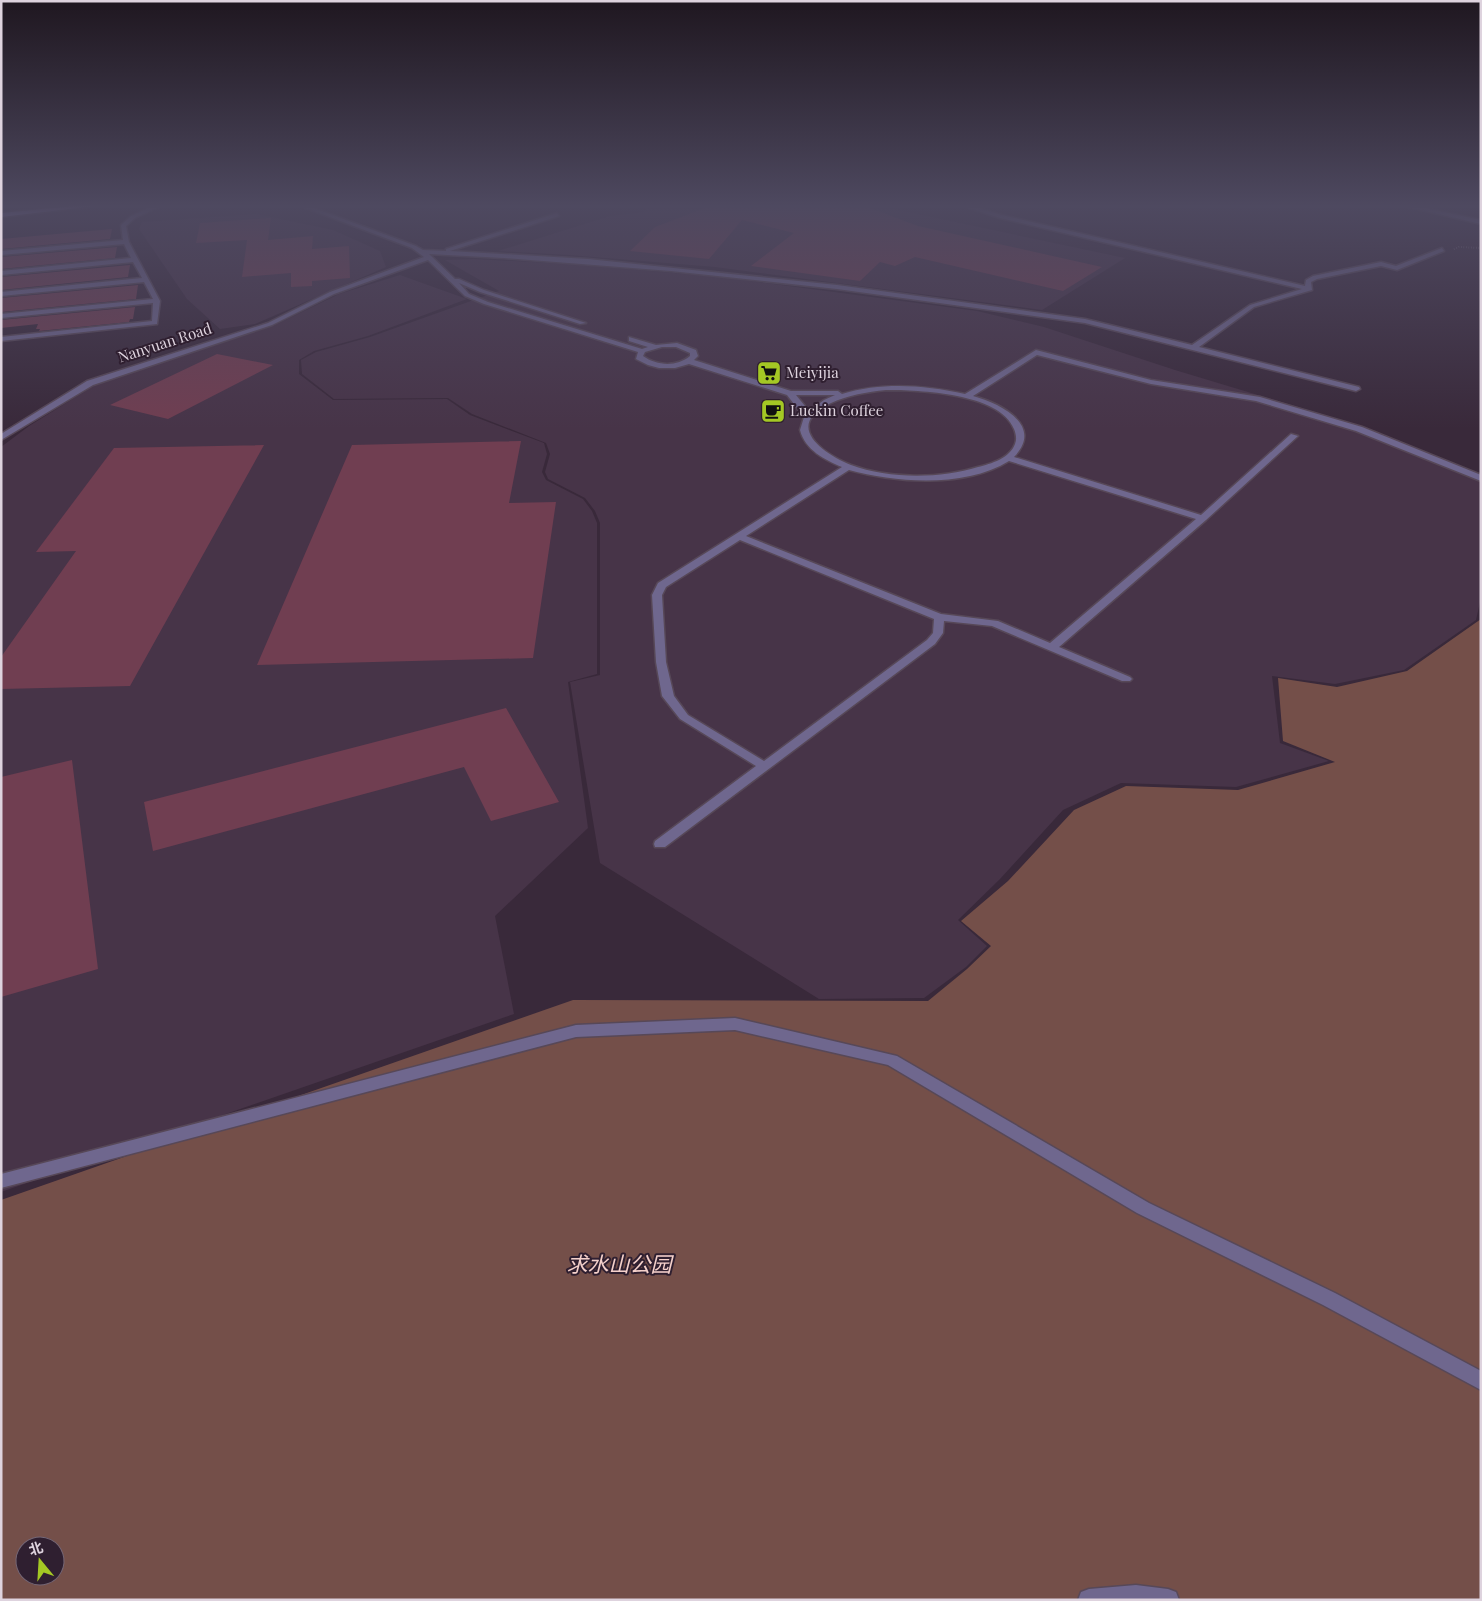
<svg xmlns="http://www.w3.org/2000/svg" width="1482" height="1601" viewBox="0 0 1482 1601" font-family="'Playfair Display','Noto Sans SC',serif">
	<style>
		.built { fill: #473448 }
		.green { fill: #744f49; fill-rule: evenodd }
		.building { fill: #703e51 }
		.lines { fill: none; stroke-linecap: round; stroke-linejoin: round }
		.minor-casing { stroke: #574858; stroke-width: 3 }
		.major-casing { stroke: #574858; stroke-width: 3 }
		.path { stroke: #8d808d; stroke-width: 2; stroke-dasharray: 0.5 2; stroke-linecap: butt }
		.minor { fill: #6f678e; fill-rule: evenodd }
		.major { fill: #ae9cec; fill-rule: evenodd }
		.labels { text-anchor: middle; stroke-width: 4; stroke-linejoin: round; paint-order: stroke }
		.far-street-label { font-size: 15px; fill: #ded3de; stroke: #2f1f30 }
		.far-poi-label { font-size: 15px; fill: #ded3de; stroke: #2f1f30; text-anchor: start }
		.near-park-label { font-size: 21px; font-style: italic; fill: #f5d1cb; stroke: #2f1f30 }
	</style>
	<rect width="100%" height="100%" fill="#39293a"/>
	<path class="built" d="M647 205H875L1125 258 1042 310 715 267 569 255 498 251 610 216 644 212Z
		M257 214 333 230 380 251 386 267 255 324 220 329 187 299 139 229 142 222Z
		M474 259 570 264 721 277 977 311 1044 327 1175 370 1361 426 1481 475V598L1476 620 1404 670 1335 684 1272 676 1280 743 1329 761 1236 787 1121 783 1063 810 1000 879 958 920 987 946 966 967 924 998 819 999 600 863 570 682 600 675V523L595 511 585 498 548 479 545 472 550 454 546 443 472 414 448 398 334 399 302 374 301 360 316 352 370 337 499 291 445 260Z
		M400 275 467 299 368 336 314 351 299 360V374L333 400 447 399 470 415 544 443 547 454 542 472 546 480 583 499 592 511 597 523V674L568 682 588 828 495 916 514 1014 1 1192V447L29 426 95 385 275 325 339 294Z"/>
	<path class="green" d="M1481 619V1600H1V1200L573 1000 928 1001 967 969 991 946 961 921 1008 881 1074 810 1126 786 1238 790 1335 762 1283 741 1278 678 1337 687 1407 671ZM25 1546H55V1576H25Z"/>
	<path class="building" d="M713 205H862L918 226 1102 267 1063 291 915 257 895 266 880 262 860 281 751 266 794 233 742 220 709 259 630 251 655 227Z
		M271 218 268 240 313 236 312 249 349 246 350 278 312 281V286L291 287V273L242 277 247 240 196 243 200 223Z
		M112 229 110 239 1 249V239Z
		M117 247 115 258 1 269V257Z
		M130 265 128 277 1 290V277Z
		M138 285 136 299 1 312V298Z
		M135 307 133 319H130L129 322 39 331 40 329H36L38 324 1 328V320Z
		M217 354 273 365 168 419 110 405Z
		M521 441 509 503 556 502 533 658 257 665 352 445Z
		M264 445 130 686 1 689V657L76 551 36 552 114 448Z
		M506 708 559 802 491 821 464 767 153 851 144 802Z
		M72 760 98 969 1 997V777Z"/>
	<g class="lines">
		<defs>
			<path id="minor" d="M155 205H163L135 218 126 226 129 242 160 301 157 324 1 341V337L152 321 153 303 1 318V314L153 299 144 282 1 296V292L142 278 133 262 1 275V271L131 258 124 244 1 255V251L123 240 121 225 131 216Z
				M298 205H306L416 246 423 250 446 251V249L557 213 559 216 450 251 588 259 837 285 1085 319 1192 345 1250 305 1302 289 1000 218 960 205H969L1002 215 1305 286 1306 280 1313 276 1381 262 1396 266 1442 248 1444 251 1397 270 1381 266 1317 279 1311 282 1312 290 1254 307 1199 347 1359 387 1360 389 1356 391 1085 323 837 289 671 271 504 258 429 254 455 279H459L484 290 586 323 580 324 480 292 459 283 469 294 488 302 642 349 648 347 629 341V337L656 345 677 343 696 350 698 356 694 360 791 391H838L842 394C882 382 924 385 965 394L1036 350 1151 380 1260 397 1362 427 1481 475V481L1356 431 1256 401 1151 384 1037 355 973 396C999 403 1045 425 1014 457L1201 515 1291 434 1298 436 1206 520 1059 647 1130 677 1132 679 1130 681H1122L992 626 944 621 943 633 935 644 665 847H655L654 844 655 841 756 766 680 719 662 696 656 662 652 595 658 583 842 467C825 460 805 450 800 430L804 417 787 395 689 364 675 368H659L648 365 636 359 638 352 484 304 465 296 428 260 334 294 272 325 93 385 1 440V434L87 381 268 323 330 292 424 257 412 248ZM662 347H676L690 353V356C677 367 657 366 643 356L645 352ZM886 390C919 390 1000 393 1014 429 1016 434 1017 439 1015 444 1010 458 991 464 978 467 940 479 888 479 851 465 822 453 783 425 831 403 848 395 867 392 886 390ZM796 395H835L824 400 809 411ZM1009 461 1196 519 1050 643 998 621 941 614 746 536 849 470C897 483 965 488 1009 461ZM740 540 934 619 933 633 927 640 764 761 688 715 674 696 666 662 662 595 666 587Z
				M1400 205H1411L1481 220V224Z
				M735 1018 897 1056 1149 1203 1335 1293 1481 1371V1390L1323 1305 1137 1213 888 1065 735 1030 576 1037 1 1188V1174L576 1025Z
				M1136 1585 1168 1589 1176 1592 1179 1600H1078L1081 1592 1089 1589Z"/>
			<path id="major" d="M85 205H104L1 217V213Z"/>
		</defs>
		<use href="#minor" class="minor-casing"/>
		<use href="#major" class="major-casing"/>
		<path class="path" d="M1454 249 1459 247 1481 248"/>
		<use href="#minor" class="minor"/>
		<use href="#major" class="major"/>
	</g>
	<linearGradient id="sky" x2="0" y2="1"><stop stop-color="#1f1720"/><stop offset="0.48" stop-color="#4e4960"/><stop offset="1" stop-color="#4e4960" stop-opacity="0"/></linearGradient>
	<rect width="1482" height="429" fill="url(#sky)"/>
	<defs>
		<symbol id="supermarket-square" viewBox="-11 -11 22 22"><rect x="-9" y="-9" width="18" height="18" rx="4" fill="#a4c824" stroke="#2f1f30"/><path d="M-6-5.5h2.5l.6 2H6L4.5 2H-2.5L-4.4-4H-6ZM-1.5 3.2a1.3 1.3 0 1 0 .1 0ZM3 3.2a1.3 1.3 0 1 0 .1 0Z" fill="#111"/></symbol>
		<symbol id="cafe-square" viewBox="-11 -11 22 22"><rect x="-9" y="-9" width="18" height="18" rx="4" fill="#a4c824" stroke="#2f1f30"/><path d="M-5.5-4.5H6V0H3Q3 3.5 0 3.5H-2.5Q-5.5 3.5-5.5 0ZM3-3.2v2h1.7v-2ZM-6 4.5H4V6H-6Z" fill="#111"/></symbol>
	</defs>
	<g fill-rule="evenodd">
		<use href="#supermarket-square" x="755" y="359" width="28" height="28"/>
		<use href="#cafe-square" x="759" y="397" width="28" height="28"/>
	</g>
	<g class="labels">
		<g class="far-street-label">
			<text transform="translate(165 343) rotate(-18)" y="5">Nanyuan Road</text>
		</g>
		<g class="far-poi-label">
			<text x="786" y="378">Meiyijia</text>
			<text x="790" y="416">Luckin Coffee</text>
		</g>
		<g class="near-park-label">
			<text x="619" y="1272">求水山公园</text>
		</g>
	</g>
	<rect width="1482" height="1601" fill="none" stroke="#ded3de" stroke-width="5"/>
	<g transform="translate(40 1561) rotate(342)"><circle r="24" fill="#2f1f30" stroke="#756776"/>
	<path d="M0-4L9 19L0 12L-9 19Z" fill="#a4c824"/>
	<text y="-8" font-size="14" font-weight="bold" text-anchor="middle" fill="#ded3de">北</text>
	</g>
</svg>
